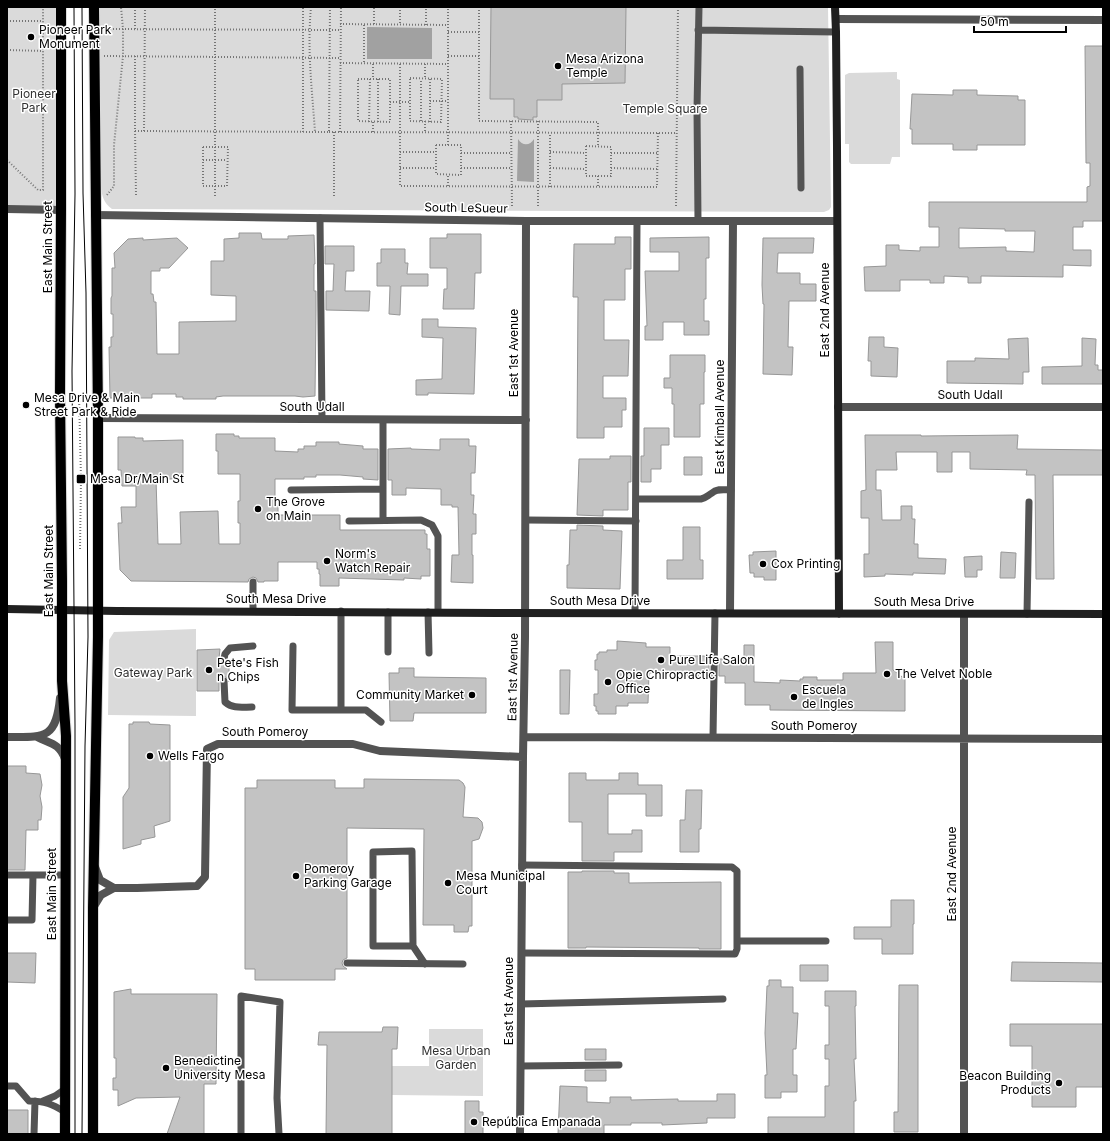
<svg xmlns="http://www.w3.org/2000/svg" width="1110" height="1141" viewBox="0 0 1110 1141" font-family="Inter,sans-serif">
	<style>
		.green { fill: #dadada }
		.water { fill: #a1a1a1 }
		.building { fill: #c3c3c3; stroke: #979797; fill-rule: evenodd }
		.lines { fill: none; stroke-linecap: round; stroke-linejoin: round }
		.primary-casing { stroke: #dbdbdb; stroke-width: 12 }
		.path { stroke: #757575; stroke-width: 2; stroke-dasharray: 1 2; stroke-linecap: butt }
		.lane { stroke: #535353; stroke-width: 7 }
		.street { stroke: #535353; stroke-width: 8 }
		.secondary { stroke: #202020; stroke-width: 8 }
		.primary { stroke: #000; stroke-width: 10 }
		.tram { stroke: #000; stroke-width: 1 }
		.poi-dot { fill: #000; stroke: #fff; stroke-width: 1.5 }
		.labels { text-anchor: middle; stroke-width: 3; stroke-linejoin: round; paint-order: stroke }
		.poi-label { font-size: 12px; fill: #000; stroke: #fff; text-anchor: start }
		.park-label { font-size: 12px; fill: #313131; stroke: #fff }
		.street-label { font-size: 12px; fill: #000; stroke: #fff }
	</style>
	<rect width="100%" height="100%" fill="#fff"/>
	<path class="green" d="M7 7H61V210L7 209Z
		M99 7H828L831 207 829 210 824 212 112 209C104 203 102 197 101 187Z
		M897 72V79L900 80V157H892L890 164H851L849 162V144H845V75L849 73Z
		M196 629V716L108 715 109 640 114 632Z
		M429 1029H483V1096L392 1095V1066H429Z"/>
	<path class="water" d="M367 27 432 28V59H367Z
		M518 139C522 146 530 146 534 139V182L517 181Z"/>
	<path class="building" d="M491 7H626L625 83 562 84V100H537V117H533V120L518 119V117H514V99H490Z
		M1085 46H1103V221H1083V227H1073V250H1091V266L1063 265V277L981 276V283H968V277L944 276V283H930V280H900V291H865L864 267 886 266V245H899V250L920 251V247H939V227H929V202H1087V187L1090 186V163H1086ZM959 228 1005 229V231H1035L1034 252 1006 251V247L959 248Z
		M953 90H977V95L1018 96V100H1025V145H977V150H953V144H912V129H910L912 94 953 95Z
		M239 233H261L262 239H288V236L314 235 315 264H314V291H316V310L315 396 303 397 295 396H223L216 397V399H183V397H176V394H152V398H110L109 347H111V337H113V314H111V298L112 296V268H115L114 253 128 239 143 238V240L177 238 188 248 169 268H160V271H151V294H153L154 302H156L157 354H179V322L236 321V296L211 295V261H224V239L239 238Z
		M447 234H481V273H475L474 309H443L444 289H447V268H430V238H447Z
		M615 237H631V269H625V300H604V340H629L628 376H603V398H626V410H622V427H604V438H577L578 297H573L574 244H615Z
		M709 237V258H706V299H704V321H709V335H684V322H663V340H645V326H647L645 271H679V252H650V238Z
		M763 238H814L813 253H778L777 273H800V284H816V301H789L788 347H793L792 375 763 374 764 304H763L762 285Z
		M325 246H354V271H346L345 291H370L369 311 326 310V291H333L334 264H325Z
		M381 249H405V263H408L407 274H428V286H401L400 315 389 314 390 286H377V263H381Z
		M422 319H438V327L476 328 474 394 428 393V395H416V380L442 379 443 338 422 337Z
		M869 337H884V347L898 348 897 377 871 376V361H868Z
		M1028 338 1029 372H1023V384L947 383V361H975V358L1009 359 1008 339Z
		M1082 338 1096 339 1095 365H1098V370H1103V384H1042V367L1082 366Z
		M670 355H705V372H704V404H700V437H674V404H672V388H664V378H670Z
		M644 428H669V445H661V469H651V482H641V456H644Z
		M216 434H234V436H239V438H275V451L298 452V449H304V446H316V442H339V444L363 446V449H378V480L363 479V477L340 475H316V477H304V479H275V506H278V515H340V530H425V534H427V549H430V576H421V579L404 578V580L339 578V586H320V574H319V569H317V562H278V581H264V582H258L256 578 253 577 249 579 248 582 131 581 120 570 118 523H122L121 507H136V486H122L121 470H118V437H135V438H143V441L183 440V479H156L158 544H181L180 512 218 511 219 544H240V523H238V501H240V474H218V451H216Z
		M865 435H921V436L1018 435 1017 449 1103 450V475H1053L1054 579H1036L1035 475H1026L1027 470 970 469V452H952V472H937V452H896L897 470H876V490H881L882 520H901V506H912V519H915L914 544H918V558L946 559 945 574 913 573V575L885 574V576L864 577V554H869V518H861V491L866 490Z
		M440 439H469V446H476L475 473H471V495H474L473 514H476V534H472V555H473V583L451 582 452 555H459L458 507H452V505H441V489L406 488V495H392V480H388V449L411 448V449L440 450Z
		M610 456H631V482H628V510H603V516L577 515 579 459H610Z
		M684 457H702V475H684Z
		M577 525 603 526V530L622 531 620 589 567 588V565H569L570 530H577Z
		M683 527H700V560H703V579H667V560H683Z
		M776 551V580H764V577H754V573H750L749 555H753V552Z
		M1001 552 1016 553 1015 578H1000Z
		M982 556V570H977V577H965L964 557Z
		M617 641 646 643V647H670V656H707V659H709V676H687V673H649L648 703H628V706H616V714H598V711H596V706H594V694H598V670H595V660H597V654H599V652H607V650H617Z
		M875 642H893V670L905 679V711L770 710V705H745V683H725V676H719V659H744V645H754V682L780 683V680L800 681V679H803V677H817V680H843V673H876Z
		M220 649 219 658 220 662 226 664 229 659V682L228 678 223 676 219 679V691H197V650Z
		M399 668H414V677L486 678V713H414L413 721H390L389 673H399Z
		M560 670H570L569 714H560Z
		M133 722H149L150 724 170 725V821L154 826 155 837 141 840V844L123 849V797L129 788V724H133Z
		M7 766H26V773L40 774 42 785 40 796 42 807 41 820H38V830H26L25 870H7Z
		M569 773H586V780H619V773H638V785H662V816H646V794H608V834H632V830H642V852H614V861H582V822H569Z
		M364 779 459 780 463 783 465 787 463 817 478 818 482 822 483 828 479 839 472 841V926H469L468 932H454V925H423L424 829 347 828V958L343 960 342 963 343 966 347 969H335V980H255V969H245V788H257V780H335V788H364Z
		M686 790H702L701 829H699V852H680V820H685Z
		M582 871H614V873H629V883L721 882V949H699V948L586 947V948H568V872H582Z
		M891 900H914V924H913V954H882V939H854V927H891Z
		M7 953H36L35 983 7 982Z
		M1012 962 1103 963V982L1011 981Z
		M800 965H828V981H800Z
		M769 980H781V987H793V1013H798L796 1049H793V1075H797V1092H781V1098H765V1075H767L765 1033 767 986H769Z
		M899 985H918V1132H894V1112H898Z
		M131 989V994H217L216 1084H204V1134H167L180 1097 136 1098 118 1106V1090H113V1078H116V1058H114V992Z
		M825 991H856V1006H855L856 1059H854L856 1101H854V1134H768V1117H825V1086H829V1059H825V1045H829V1006H825Z
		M1010 1024H1103V1087H1076V1107H1032V1046H1010Z
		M383 1027H398L397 1049H392V1134H326L327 1045H318L319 1032H382Z
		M585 1049H606V1060H585Z
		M585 1070H606V1081H585Z
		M560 1086 587 1087V1102L610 1103V1097H631V1100L678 1099V1101H717V1094H735V1118H707V1123L662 1125V1123H631V1125H604V1134H558Z
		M465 1101H479V1112H483V1134H465Z
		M7 1110H28V1134H7Z"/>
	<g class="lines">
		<defs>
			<path id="primary" d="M61 7V210L60 395 62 581V681L66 736 65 1134
				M93 1134V908L98 637V418L94 7"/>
		</defs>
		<use href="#primary" class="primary-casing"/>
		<path class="path" d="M311 7C307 50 312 89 315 132
			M400 7V24
			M479 7V121L598 122V146
			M7 21H43
			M340 24 448 25
			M374 24V7
			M364 25V63
			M426 25V7
			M104 29 340 30
			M135 29V7
			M448 32H479
			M7 50 43 51
			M104 56 340 58
			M135 56V131L329 132 330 7
			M448 56H479
			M340 63 448 64
			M373 64V79
			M400 64V186L657 187 658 133
			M425 64V79
			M410 78 442 79 441 122 410 121Z
			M358 79H390V122L358 121Z
			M430 101H448
			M390 102H410
			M421 121V79
			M425 121V132
			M511 121 512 206
			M538 121V206
			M369 122 370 79
			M373 122V132
			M378 122V79
			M430 122V79
			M135 131 136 196
			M144 131 145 7
			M303 132V7
			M329 132 677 133
			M340 132 341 7
			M436 145H461V175L436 174Z
			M448 145V7
			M586 146 611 147V176H586Z
			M203 147H228L227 186H203Z
			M400 152H436
			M550 152 586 153
			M461 153H512
			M611 153H658
			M7 160 38 190H43V7
			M203 160H227
			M400 168H436
			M461 168H512
			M550 168 586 169
			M611 168 658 169
			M598 176V187
			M448 186V175
			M550 187V133
			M107 195 114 186V145L123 56V29L121 7
			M215 196V7
			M334 196V132
			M676 206 678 7
			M79 395 81 479 80 550"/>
		<path class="lane" d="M698 30 836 32
			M800 69 801 188
			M320 218 322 419
			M698 221 697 109 699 7
			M291 490 383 489
			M636 499H701C706 498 707 496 712 493 717 488 725 490 731 490
			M383 520V420
			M526 520 636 521
			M349 521 421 520 432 525 438 536V612
			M253 582V611
			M341 611V710H366L381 722
			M428 612 429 653
			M635 613 637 221
			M1027 614 1029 502
			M293 646 292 710H341
			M388 652V612
			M224 659 225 654 230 648 253 646
			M224 681 225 702C233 709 242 707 252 707
			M713 737 715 613
			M7 875H65
			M7 920H32L33 875
			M737 941H826
			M413 946H373V852L412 851 413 946 425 964
			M522 953 735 954 737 949V871L732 867 522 865
			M347 963 463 964
			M521 1004 723 999
			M521 1066 619 1065
			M7 1086H16L29 1101C45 1101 52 1104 65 1112
			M43 1101 55 1096 65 1089
			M34 1134 35 1101
			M241 1134V996L280 1002 277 1098 279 1134"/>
		<path class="street" d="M836 19 1103 20
			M7 209 61 210
			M95 215 526 221H837
			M838 407H1103
			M98 418 526 420
			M730 613 733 221
			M7 737C44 737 56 740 60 698
			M37 737C51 744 59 743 65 759
			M524 737 1103 739
			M95 867 100 880 114 888
			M93 908 101 895 114 888H137L197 886 205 877 207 749 218 744H353L380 751 523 757
			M520 1134 523 757 525 637 526 221
			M964 1134V614"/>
		<path class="secondary" d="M835 7 836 32 837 147 839 614
			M7 609 117 611 495 613 1103 614"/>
		<use href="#primary" class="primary"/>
		<path class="tram" d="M74 7 75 194 72 371 75 725V1134
			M82 1134 85 746 88 637 86 293 83 193 82 7"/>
	</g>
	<g class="poi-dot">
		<circle cx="31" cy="37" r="4"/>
		<circle cx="558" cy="66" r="4"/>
		<circle cx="26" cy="405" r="4"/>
		<rect x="76" y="474" width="10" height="10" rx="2"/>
		<circle cx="258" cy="509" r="4"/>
		<circle cx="327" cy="561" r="4"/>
		<circle cx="763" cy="564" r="4"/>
		<circle cx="661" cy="660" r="4"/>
		<circle cx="209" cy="670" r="4"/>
		<circle cx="887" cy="674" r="4"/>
		<circle cx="608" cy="682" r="4"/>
		<circle cx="472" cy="695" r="4"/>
		<circle cx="794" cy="697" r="4"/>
		<circle cx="150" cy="756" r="4"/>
		<circle cx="296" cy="876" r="4"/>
		<circle cx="448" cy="883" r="4"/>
		<circle cx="166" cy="1068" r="4"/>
		<circle cx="1059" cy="1083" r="4"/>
		<circle cx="474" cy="1122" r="4"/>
	</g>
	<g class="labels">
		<g class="poi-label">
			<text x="39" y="34">Pioneer Park<tspan x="39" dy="14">Monument</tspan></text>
			<text x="566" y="63">Mesa Arizona<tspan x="566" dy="14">Temple</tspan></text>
			<text x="34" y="402">Mesa Drive &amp; Main<tspan x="34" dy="14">Street Park &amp; Ride</tspan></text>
			<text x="90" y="483">Mesa Dr/Main St</text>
			<text x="266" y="506">The Grove<tspan x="266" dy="14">on Main</tspan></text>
			<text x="335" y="558">Norm's<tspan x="335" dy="14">Watch Repair</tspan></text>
			<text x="771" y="568">Cox Printing</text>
			<text x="669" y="664">Pure Life Salon</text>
			<text x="217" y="667">Pete's Fish<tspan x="217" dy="14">n Chips</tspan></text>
			<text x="895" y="678">The Velvet Noble</text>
			<text x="616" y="679">Opie Chiropractic<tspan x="616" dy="14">Office</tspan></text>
			<text x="802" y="694">Escuela<tspan x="802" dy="14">de Ingles</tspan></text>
			<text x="464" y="699" text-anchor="end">Community Market</text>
			<text x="158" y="760">Wells Fargo</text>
			<text x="304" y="873">Pomeroy<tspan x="304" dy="14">Parking Garage</tspan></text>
			<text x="456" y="880">Mesa Municipal<tspan x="456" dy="14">Court</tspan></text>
			<text x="174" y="1065">Benedictine<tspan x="174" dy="14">University Mesa</tspan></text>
			<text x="1051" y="1080" text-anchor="end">Beacon Building<tspan x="1051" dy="14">Products</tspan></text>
			<text x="482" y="1126">República Empanada</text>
		</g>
		<g class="park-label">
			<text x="34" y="98">Pioneer<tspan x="34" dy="14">Park</tspan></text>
			<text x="665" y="113">Temple Square</text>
			<text x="153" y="677">Gateway Park</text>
			<text x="456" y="1055">Mesa Urban<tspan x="456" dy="14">Garden</tspan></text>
		</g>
		<g class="street-label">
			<text transform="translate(466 208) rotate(1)" y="4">South LeSueur</text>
			<text transform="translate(48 247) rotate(-90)" y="4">East Main Street</text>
			<text transform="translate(825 310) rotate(-90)" y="4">East 2nd Avenue</text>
			<text transform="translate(514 353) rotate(-90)" y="4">East 1st Avenue</text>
			<text x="970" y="399">South Udall</text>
			<text x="312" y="411">South Udall</text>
			<text transform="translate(720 417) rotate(-90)" y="4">East Kimball Avenue</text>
			<text transform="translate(49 571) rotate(-90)" y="4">East Main Street</text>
			<text x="276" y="603">South Mesa Drive</text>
			<text x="600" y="605">South Mesa Drive</text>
			<text x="924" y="606">South Mesa Drive</text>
			<text transform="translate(513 677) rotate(-89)" y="4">East 1st Avenue</text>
			<text x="814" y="730">South Pomeroy</text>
			<text x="265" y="736">South Pomeroy</text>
			<text transform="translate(952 874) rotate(-90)" y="4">East 2nd Avenue</text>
			<text transform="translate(52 894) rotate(-90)" y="4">East Main Street</text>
			<text transform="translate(509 1001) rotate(-90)" y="4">East 1st Avenue</text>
		</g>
	</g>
	<rect width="1110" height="1141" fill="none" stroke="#000000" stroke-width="16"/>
	<path d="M974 26v6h92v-6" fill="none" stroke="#000000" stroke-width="2"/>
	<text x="980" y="26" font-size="12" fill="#000000" stroke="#ffffff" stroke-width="3" paint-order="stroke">50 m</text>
</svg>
